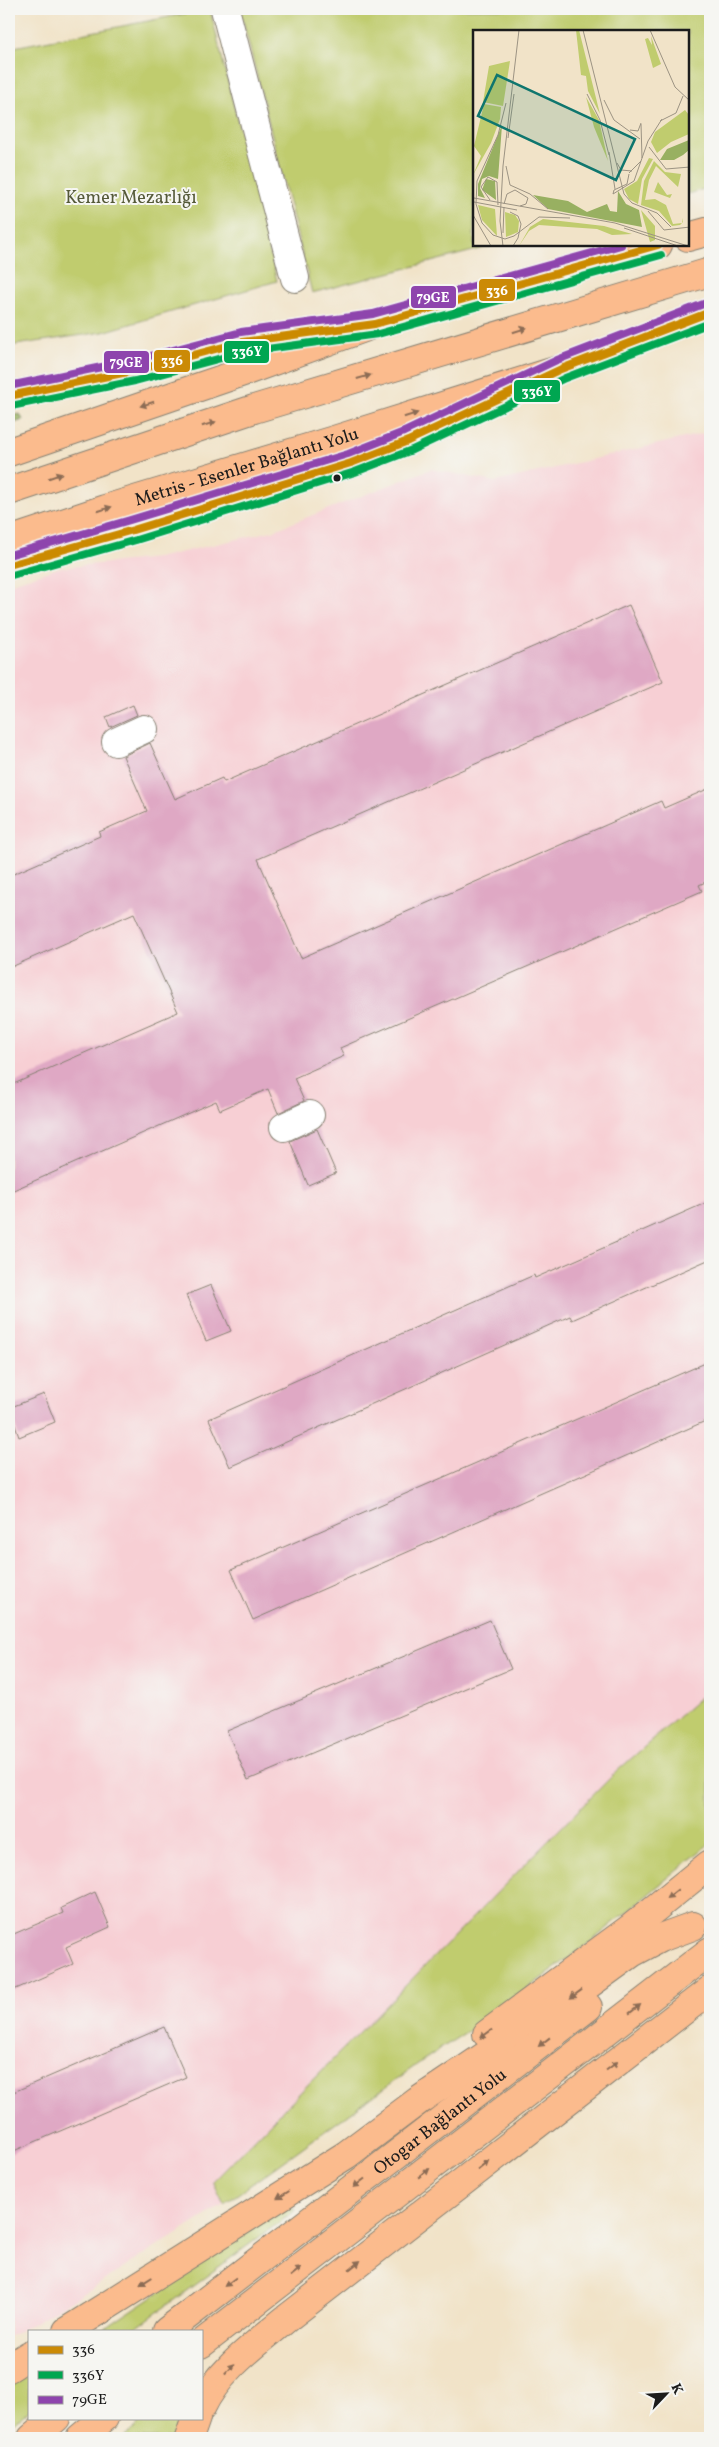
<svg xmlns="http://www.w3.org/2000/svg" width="719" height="2447" viewBox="0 0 719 2447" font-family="Vollkorn,serif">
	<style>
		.built { fill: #f7cfd4 }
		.green { fill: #c0cc6e; stroke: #6e7445 }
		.forest { fill: #98b061; stroke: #5a663e }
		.building { fill: #dfa8c4 }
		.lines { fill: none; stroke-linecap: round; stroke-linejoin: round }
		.minor-casing { stroke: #868072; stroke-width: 30 }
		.highway-casing { stroke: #868072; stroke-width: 30 }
		.minor { stroke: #fff; stroke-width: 28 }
		.highway { stroke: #fbbb8d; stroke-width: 28 }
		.bus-1-casing { stroke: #f6f6f2; stroke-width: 11 }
		.bus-2-casing { stroke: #f6f6f2; stroke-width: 11 }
		.bus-3-casing { stroke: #f6f6f2; stroke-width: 11 }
		.bus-1 { stroke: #cb8a06; stroke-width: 8 }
		.bus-2 { stroke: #00a651; stroke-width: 8 }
		.bus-3 { stroke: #8e44ad; stroke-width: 8 }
		.oneway { fill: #8c6c54 }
		.bus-dot { fill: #1c1c1c; stroke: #f6f6f2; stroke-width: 2 }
		.labels { text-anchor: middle; stroke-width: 4; stroke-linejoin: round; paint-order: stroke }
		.park-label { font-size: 18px; fill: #555a39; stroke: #f6f6f2 }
		.street-label { font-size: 18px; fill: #1c1c1c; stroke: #f6f6f2 }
		.inset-road { fill: none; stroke: #9c9383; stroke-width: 1 }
		.view { fill: #0f766e; fill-opacity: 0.15; stroke: #0f766e; stroke-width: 2.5 }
		.inset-edge { fill: none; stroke: #1c1c1c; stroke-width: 2.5 }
		.line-badge { stroke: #f6f6f2; stroke-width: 2 }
		.badge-label { font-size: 14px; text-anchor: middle; font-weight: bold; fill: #fff }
	</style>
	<rect width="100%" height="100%" fill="#f6f6f2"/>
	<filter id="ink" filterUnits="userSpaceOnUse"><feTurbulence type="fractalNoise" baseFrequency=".02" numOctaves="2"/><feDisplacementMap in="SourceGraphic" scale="10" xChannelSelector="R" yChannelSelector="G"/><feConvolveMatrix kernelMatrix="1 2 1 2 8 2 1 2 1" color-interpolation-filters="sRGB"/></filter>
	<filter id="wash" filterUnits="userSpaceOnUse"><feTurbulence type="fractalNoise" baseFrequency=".0096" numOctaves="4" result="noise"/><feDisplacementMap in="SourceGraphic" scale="20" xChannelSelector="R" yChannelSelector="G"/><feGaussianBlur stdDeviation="1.12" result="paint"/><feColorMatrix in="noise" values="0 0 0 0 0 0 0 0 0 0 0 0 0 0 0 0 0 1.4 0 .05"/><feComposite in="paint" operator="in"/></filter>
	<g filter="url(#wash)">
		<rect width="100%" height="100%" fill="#f1e3c8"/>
		<path class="built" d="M710 432V1690L616 1772 214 2181 224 2204 86 2292 9 2337V584L58 568 157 558 272 531 431 469 495 482Z"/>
		<path class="green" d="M210 9 277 281 103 332 9 346V48Z
			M240 9H710V187L688 194V31H474V245H496L312 293Z
			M710 1689V1843L593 1940 489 2017 422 2061 224 2204 213 2181 616 1772Z
			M291 2203 296 2210 132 2331H101Z
			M29 2376V2410L9 2428V2388Z
			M147 2418H185L179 2438H123Z"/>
		<path class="forest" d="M20 414 23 420 9 425V416Z"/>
		<g id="blocks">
			<path class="building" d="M629 605 663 682 258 859 301 958 661 801 664 808 710 788V880L699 885 702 891 340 1048 344 1056 294 1078 304 1101 278 1113 268 1089 220 1110 216 1101 9 1192V1086L178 1012 134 913 9 968V876L100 836 99 832 147 811 123 756 150 743 175 799 222 778 224 782Z
				M133 705 137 715 110 727 106 717Z
				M317 1129 336 1173 308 1185 290 1141Z
				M710 1201V1259L572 1320 570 1316 230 1467 209 1419 534 1275 535 1278Z
				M211 1285 231 1331 206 1341 186 1295Z
				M710 1361V1419L253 1620 231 1570Z
				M44 1394 55 1422 19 1437 9 1408Z
				M490 1620 511 1669 248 1780 227 1731Z
				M95 1892 110 1927 66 1947 73 1964 9 1992V1936L63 1913 61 1908Z
				M164 2027 186 2077 9 2153V2094Z"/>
		</g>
	</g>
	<g filter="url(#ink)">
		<use href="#blocks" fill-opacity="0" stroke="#868072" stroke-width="1"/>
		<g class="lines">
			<defs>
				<path id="minor" d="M225 9 295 278
					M116 742 144 729
					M284 1127 310 1115"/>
				<g id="highway">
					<path d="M688 237 710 231"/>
					<path d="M9 396 133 371 242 342 324 331"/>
					<path d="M9 452 246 371 375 324 658 245"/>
					<path d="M9 491 254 409 710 272"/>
					<path id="s1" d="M9 541 105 509 334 440 561 369 710 312"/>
					<path d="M9 565 133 530 351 463 408 441 474 410"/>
					<path d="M487 2034 632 1927 710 1864"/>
					<path d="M67 2331 346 2155 418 2101 552 2011 632 1953 660 1938 693 1926"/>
					<path id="s2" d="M167 2331 588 2007"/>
					<path d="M201 2344 710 1951"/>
					<path d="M9 2368 29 2355"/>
					<path d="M201 2408C218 2371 256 2344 286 2319L710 1990"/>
					<path d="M32 2438 56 2418"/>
					<path d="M80 2438 104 2418"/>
					<path d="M189 2438 196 2418"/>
				</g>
			</defs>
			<use href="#minor" class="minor-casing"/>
			<use href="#highway" class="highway-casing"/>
			<use href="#minor" class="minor"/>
			<use href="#highway" class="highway"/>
			<defs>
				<path id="bus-1" d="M9 396 133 371 242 342 375 324 658 245
					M9 565 133 530 351 463 408 441 561 369 710 312"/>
				<path id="bus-2" d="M11 406 135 381 244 352 378 334 661 255
					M12 575 136 540 355 472 412 450 565 378 710 323"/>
				<path id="bus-3" d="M9 386 131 361 241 332 373 314 621 245
					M9 555 130 520 348 454 404 432 557 360 706 303"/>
			</defs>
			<use href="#bus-1" class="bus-1-casing"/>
			<use href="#bus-2" class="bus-2-casing"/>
			<use href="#bus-3" class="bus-3-casing"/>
			<use href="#bus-1" class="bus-1"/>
			<use href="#bus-2" class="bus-2"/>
			<use href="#bus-3" class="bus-3"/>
		</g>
		<defs><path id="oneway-solid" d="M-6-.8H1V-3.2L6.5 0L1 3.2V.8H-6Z" transform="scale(1.25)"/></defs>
		<g class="oneway">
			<use href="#oneway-solid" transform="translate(520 330) rotate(-17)"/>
			<use href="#oneway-solid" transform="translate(364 377) rotate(-16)"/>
			<use href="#oneway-solid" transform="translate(147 404) rotate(162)"/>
			<use href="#oneway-solid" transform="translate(411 415) rotate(-18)"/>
			<use href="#oneway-solid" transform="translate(209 424) rotate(-18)"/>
			<use href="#oneway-solid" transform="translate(55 476) rotate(-19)"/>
			<use href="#oneway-solid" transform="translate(105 509) rotate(-18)"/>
			<use href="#oneway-solid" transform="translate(672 1894) rotate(142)"/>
			<use href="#oneway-solid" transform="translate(576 1994) rotate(144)"/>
			<use href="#oneway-solid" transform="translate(635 2009) rotate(-38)"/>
			<use href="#oneway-solid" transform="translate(486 2034) rotate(144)"/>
			<use href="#oneway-solid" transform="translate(544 2042) rotate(142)"/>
			<use href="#oneway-solid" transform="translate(612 2066) rotate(-37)"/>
			<use href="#oneway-solid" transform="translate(483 2165) rotate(-38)"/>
			<use href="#oneway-solid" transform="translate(424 2173) rotate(-38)"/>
			<use href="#oneway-solid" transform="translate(359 2183) rotate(143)"/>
			<use href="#oneway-solid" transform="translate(283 2195) rotate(148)"/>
			<use href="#oneway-solid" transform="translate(355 2265) rotate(-38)"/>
			<use href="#oneway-solid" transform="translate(296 2272) rotate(-38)"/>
			<use href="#oneway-solid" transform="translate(146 2281) rotate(148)"/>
			<use href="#oneway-solid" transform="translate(230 2282) rotate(143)"/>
			<use href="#oneway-solid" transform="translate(230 2369) rotate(-47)"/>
		</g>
	</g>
	<circle class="bus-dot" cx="337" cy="478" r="4.5"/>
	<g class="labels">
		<g class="park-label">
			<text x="131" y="203">Kemer Mezarlığı</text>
		</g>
		<g class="street-label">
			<text dy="6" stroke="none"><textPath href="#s1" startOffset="249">Metris - Esenler Bağlantı Yolu</textPath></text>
			<text dy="6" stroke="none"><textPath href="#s2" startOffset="344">Otogar Bağlantı Yolu</textPath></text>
		</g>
	</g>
	<g transform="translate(473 30)">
		<rect width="216" height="216" fill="#f1e3c8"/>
		<path d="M103 0H106L127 84 115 61 113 46 108 45ZM178 6 188 34 180 38 172 9 175 8 179 15ZM37 31 30 76 10 72 16 36ZM113 67 126 90 135 131 121 97ZM11 74 28 77 27 89 18 113 0 145 8 126 1 116ZM212 80 216 85V104L198 112 184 123 178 112 182 102ZM176 128 180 129 169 149 165 174 156 169 151 159 164 151ZM181 131 192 142 208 144 205 157 183 136 176 150 172 170 182 169 193 175 200 194 209 193 210 188V192L207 195 199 196 186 181 168 175 171 151ZM185 152 194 165 199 164 197 168 181 162ZM5 175 22 179 24 206 9 190ZM168 180 182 196V210L177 212ZM32 182 42 185 46 191 45 202 33 207ZM70 189 131 196 159 204 139 205 124 199 66 195 56 201 46 216 57 197Z" fill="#c0cc6e"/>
		<path d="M29 95 25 149 16 146 9 149 7 158 12 168 5 166V154ZM216 110V120L210 125 201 130H187L194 119ZM13 149 22 151 23 170 9 160ZM145 161 153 174 166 180 169 197 75 179 60 165 95 171 114 182 134 174 137 181 144 182Z" fill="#98b061"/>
		<path class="inset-road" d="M110 0 151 164 159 173 184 183 198 197M177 0 202 57 217 71M114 64 127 90 136 125M131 70 141 90 167 109M33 73 25 105 4 151 3 174 9 193 20 205 32 209 41 206 66 187 97 188M203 83 210 66M187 91 203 83M168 94 169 128M157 100 165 101 168 93M35 108 41 64M176 117 193 139 217 137M136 122 142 159M144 133 148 140 159 141M33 136 37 155 57 164 75 179M156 143 168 131M156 144 154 154 141 160 140 164 161 151 175 111 189 89M1 168 142 193 215 216M17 170 8 157 15 147 24 152 25 175M1 172 44 180M31 174 34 164 42 160 55 168 53 174 47 176M175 181 191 200M37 182 45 186 48 194 45 208 40 216M0 185 18 216M151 198 205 216M191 200 217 197M30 203 31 177M30 216 27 191 30 136 46 0"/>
		<path class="view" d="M24 45 162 109 143 150 5 86Z"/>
		<rect width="216" height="216" class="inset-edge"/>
	</g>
	<g class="line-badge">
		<rect x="478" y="278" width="38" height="24" rx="5" fill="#cb8a06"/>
		<rect x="410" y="285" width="47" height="24" rx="5" fill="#8e44ad"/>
		<rect x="223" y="340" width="47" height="24" rx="5" fill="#00a651"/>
		<rect x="153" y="349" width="38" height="24" rx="5" fill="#cb8a06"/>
		<rect x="103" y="350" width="47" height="24" rx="5" fill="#8e44ad"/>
		<rect x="513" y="379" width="48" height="24" rx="5" fill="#00a651"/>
	</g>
	<g class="badge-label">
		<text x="497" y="295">336</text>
		<text x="433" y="302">79GE</text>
		<text x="247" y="356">336Y</text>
		<text x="172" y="365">336</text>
		<text x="126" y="367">79GE</text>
		<text x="537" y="396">336Y</text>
	</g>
	<rect width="719" height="2447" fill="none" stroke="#f6f6f2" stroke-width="30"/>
	<rect x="28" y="2330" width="175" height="90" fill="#f6f6f2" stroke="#9f9f9c"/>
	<rect x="38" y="2346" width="25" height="8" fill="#cb8a06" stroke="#9f9f9c"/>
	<text x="72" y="2354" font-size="15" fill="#1c1c1c">336</text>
	<rect x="38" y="2371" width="25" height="8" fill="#00a651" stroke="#9f9f9c"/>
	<text x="72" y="2380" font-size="15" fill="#1c1c1c">336Y</text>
	<rect x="38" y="2396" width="25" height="8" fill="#8e44ad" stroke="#9f9f9c"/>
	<text x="72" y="2404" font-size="15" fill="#1c1c1c">79GE</text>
	<g transform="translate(666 2394) rotate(65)" stroke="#f6f6f2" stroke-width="4" paint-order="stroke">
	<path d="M0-4L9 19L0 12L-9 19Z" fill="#1c1c1c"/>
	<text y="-8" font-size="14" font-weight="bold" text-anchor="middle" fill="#1c1c1c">K</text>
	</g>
</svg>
